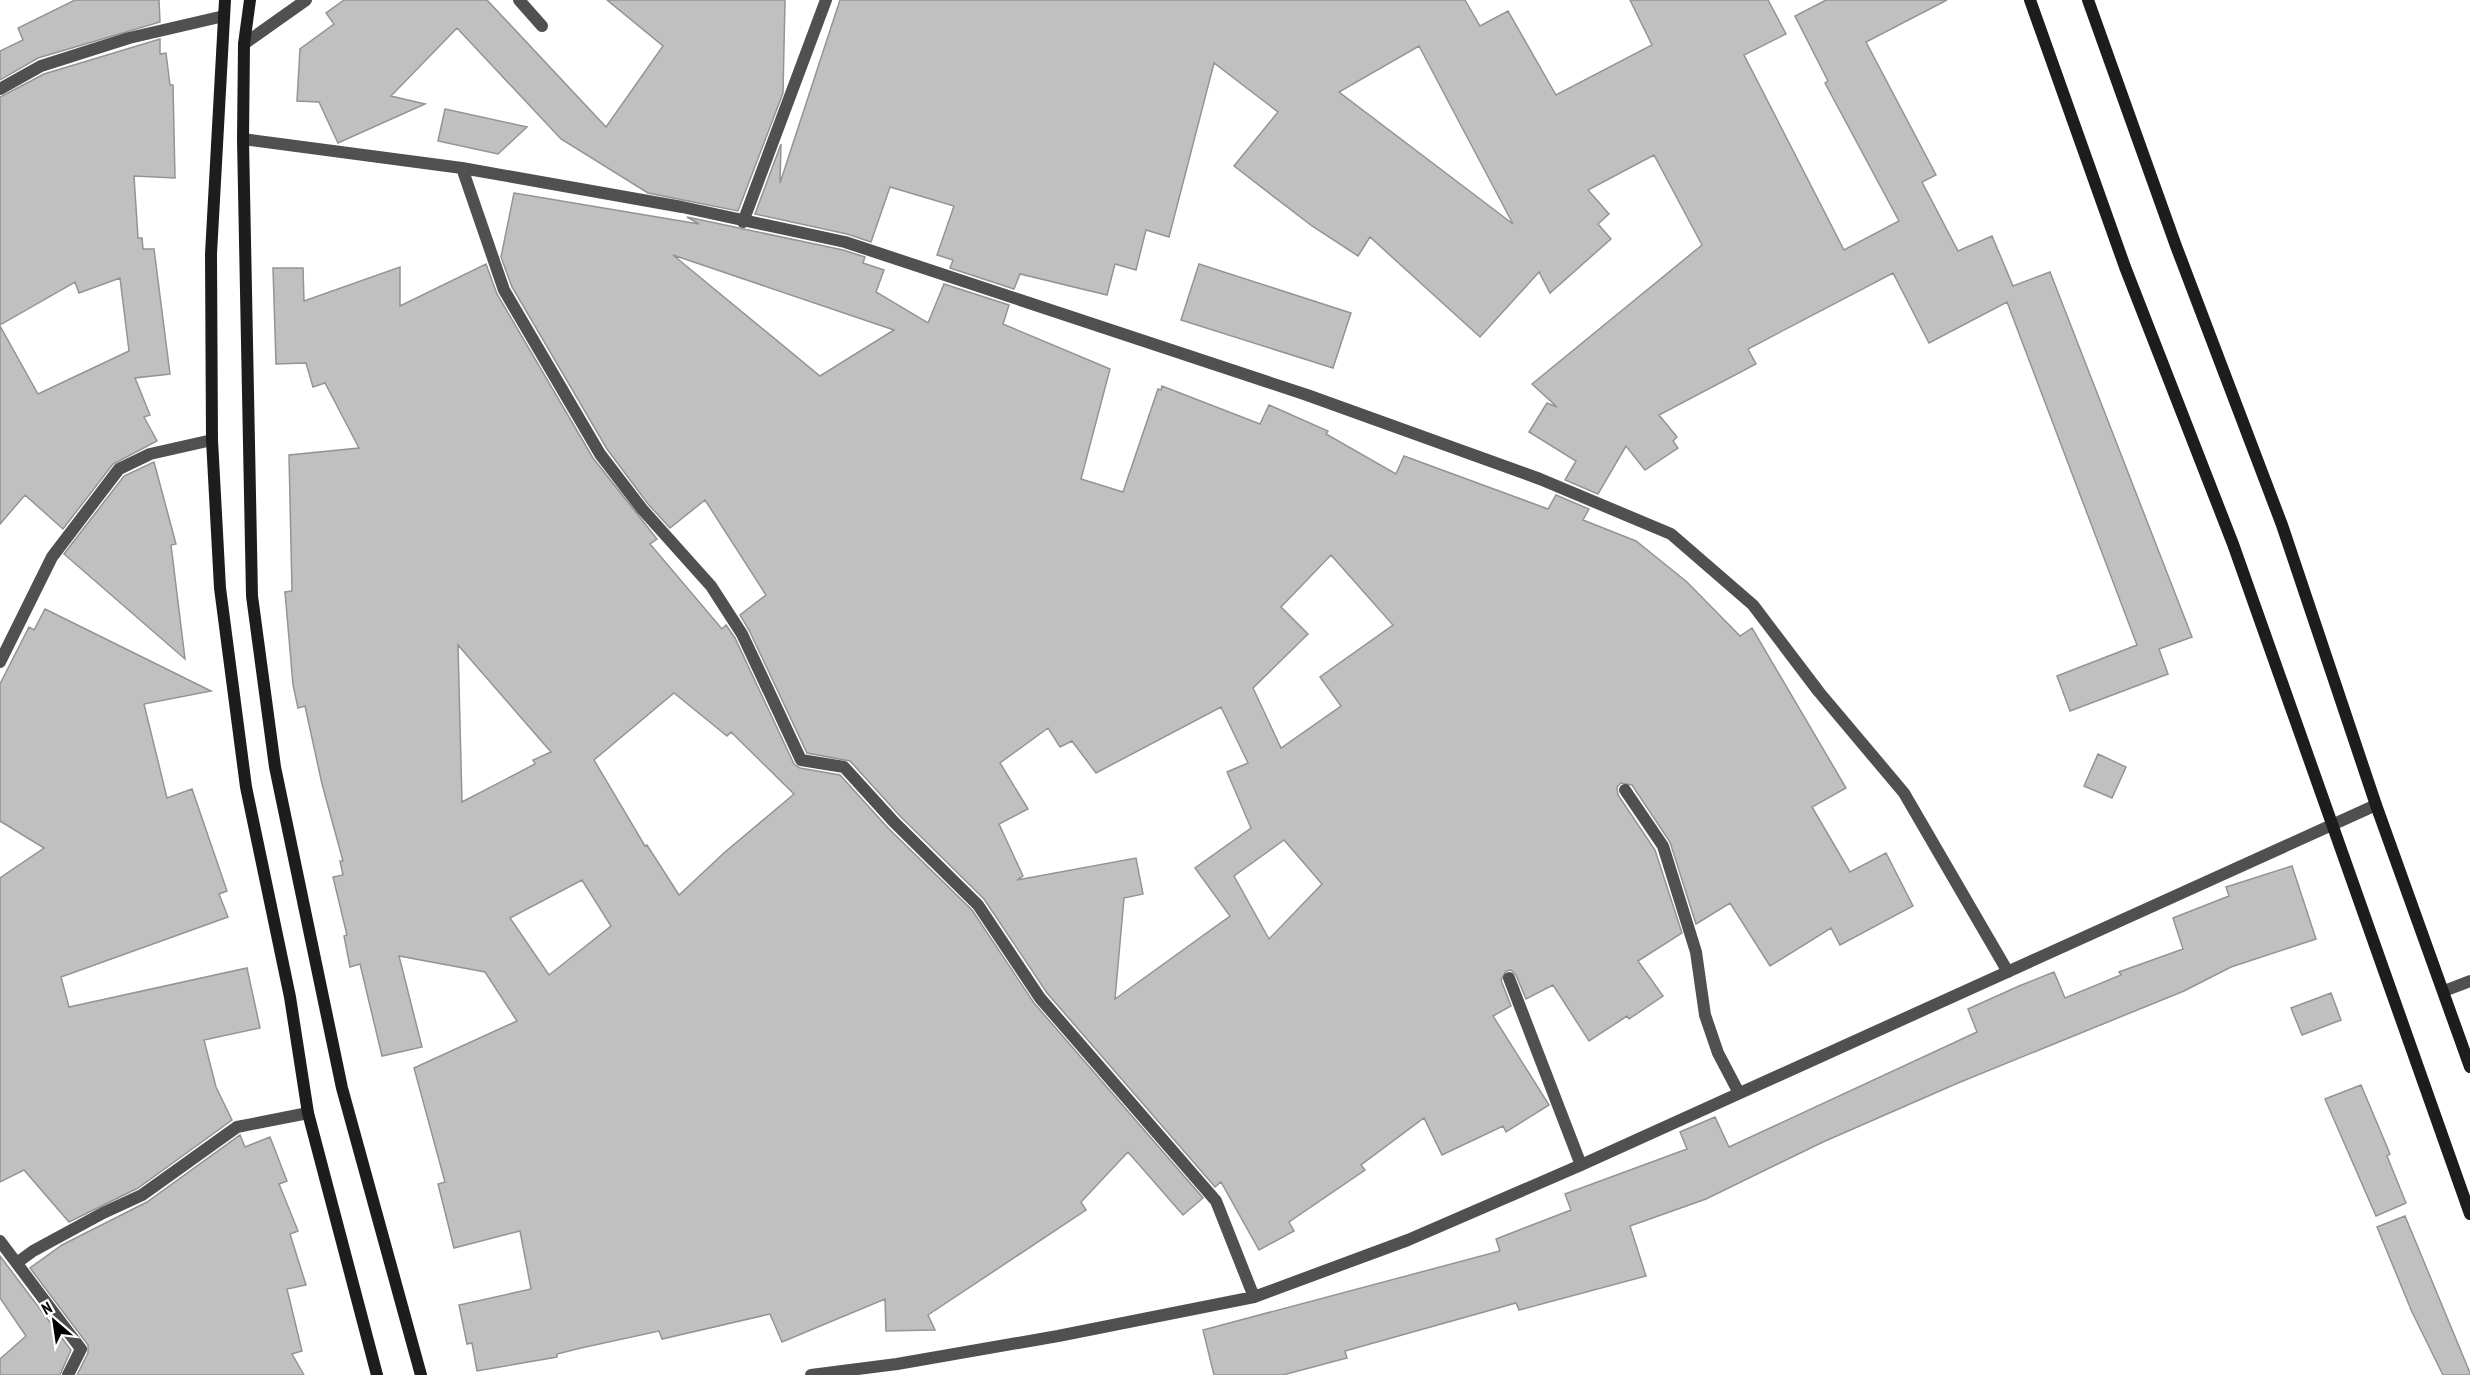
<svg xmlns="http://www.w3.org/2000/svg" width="2470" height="1375" viewBox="0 0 2470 1375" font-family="'PT Sans Narrow',sans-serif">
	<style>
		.building { fill: #c0c0c0; stroke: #949494; stroke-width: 1.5; fill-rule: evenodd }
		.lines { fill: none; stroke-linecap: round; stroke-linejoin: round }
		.street { stroke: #505050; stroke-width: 12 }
		.secondary { stroke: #1d1d1d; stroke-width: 12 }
	</style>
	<rect width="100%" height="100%" fill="#fff"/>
	<path class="building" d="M75 0H159L160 22 38 58 0 80V51L23 40 18 28Z
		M344 0H487L606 127 663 46 607 0H785L783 93 738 211 648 193 561 139 457 28 391 96 425 104 338 143 319 102 297 101 300 49 334 24 326 13Z
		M840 0H1465L1480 26 1508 11 1556 95 1652 45 1630 0H1768L1786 34 1744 55 1844 250 1899 221 1825 83 1828 81 1795 16 1826 0H1947L1866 42 1936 175 1922 182 1958 251 1992 236 2013 286 2050 272 2192 637 2159 649 2168 674 2070 711 2057 676 2137 645 2007 302 1929 343 1893 273 1748 349 1756 364 1659 415 1677 437 1673 441 1678 448 1645 470 1626 446 1598 494 1565 480 1576 461 1529 432 1547 403 1557 407 1532 384 1702 245 1654 155 1588 190 1609 214 1598 224 1611 239 1550 293 1539 272 1480 337 1370 237 1358 256 1312 226 1234 166 1278 112 1214 63 1169 237 1146 230 1136 270 1115 264 1107 295 1020 274 1014 289 950 268 953 260 937 255 954 206 890 187 871 242 847 234 755 214 781 144 780 183ZM1419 46 1513 224 1339 92Z
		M160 39V54L166 53 170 85H173L175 178 134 176 138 238H142L143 249H154L170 374 135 378 150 415 144 417 157 441 113 464 63 529 25 495 0 524V326L38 394 129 351 120 278 79 293 75 282 0 325V97L44 74Z
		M445 109 527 127 498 154 489 152 438 141Z
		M514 193 699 224 687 217 843 250 865 257 863 263 884 270 876 292 928 323 944 284 1009 305 1003 324 1110 369 1081 479 1123 492 1158 389 1161 390 1162 386 1260 424 1269 405 1328 431 1326 434 1396 474 1404 456 1548 509 1556 495 1589 509 1583 520 1636 541 1687 582 1740 636 1752 628 1846 788 1812 807 1850 872 1886 853 1913 906 1840 945 1831 928 1770 966 1730 903 1696 924 1670 842 1632 785 1621 783 1617 787 1618 795 1655 850 1682 933 1638 961 1663 996 1629 1019 1627 1016 1589 1041 1553 985 1526 999 1516 975 1511 970 1506 971 1501 980 1511 1006 1493 1016 1549 1105 1506 1132 1503 1126 1442 1155 1424 1118 1361 1165 1365 1170 1289 1222 1294 1231 1259 1250 1221 1182 1215 1187 1047 993 984 899 900 816 850 761 807 753 749 630 740 615 766 595 705 500 670 528 648 504 607 449 512 287 501 257ZM673 255 894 330 820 376ZM1331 555 1393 625 1320 677 1341 706 1281 748 1253 688 1308 634 1281 607ZM1221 707 1248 763 1227 772 1251 828 1195 868 1230 916 1115 999 1124 898 1143 894 1136 858 1017 880 1023 876 999 824 1028 809 1000 763 1048 728 1060 747 1072 741 1096 773ZM1284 840 1322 884 1269 939 1234 876Z
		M486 264 497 294 593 458 657 539 650 544 722 629 726 625 735 638 794 764 800 768 840 775 888 828 972 910 1034 1003 1203 1198 1183 1215 1128 1152 1081 1202 1086 1210 928 1315 935 1330 886 1331 885 1299 782 1342 770 1314 662 1339 659 1331 581 1348 557 1354V1357L477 1371 472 1343 467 1344 459 1305 531 1289 520 1231 454 1248 438 1184 445 1182 414 1068 517 1021 485 972 399 956 422 1047 382 1056 360 964 350 967 344 936 347 935 333 877 343 875 340 861H343L322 784 305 706 298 708 293 685 285 592 292 591 289 455 359 448 325 383 313 387 306 363 276 364 273 268H303L304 301 400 267V306ZM458 645 551 752 533 760 535 764 462 802ZM674 693 727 736 731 732 794 794 725 852 679 895 647 845 645 846 594 760ZM582 880 611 926 549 975 510 918Z
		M1199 264 1351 313 1333 368 1181 320Z
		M154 462 176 544 171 545 185 659 64 554 124 476Z
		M45 609 211 691 144 704 167 798 192 789 227 891 219 894 228 917 61 977 69 1007 247 968 260 1028 204 1040 216 1087 232 1120 138 1188 69 1222 24 1170 0 1182V878L44 848 0 821V684L29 627 34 630Z
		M2098 754 2126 767 2112 798 2084 786Z
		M2292 866 2316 939 2231 967 2184 991 1958 1083 1823 1142 1706 1199 1630 1226 1646 1276 1519 1310 1516 1303 1345 1351 1347 1358 1283 1375H1214L1203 1330 1500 1251 1496 1239 1571 1210 1565 1194 1687 1149 1680 1132 1715 1117 1729 1147 1977 1032 1968 1009 2019 986 2054 972 2065 998 2121 975 2119 972 2183 949 2173 918 2229 896 2226 887Z
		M2331 993 2341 1020 2302 1035 2291 1008Z
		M2361 1085 2390 1154 2387 1156 2406 1203 2376 1216 2325 1099Z
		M240 1135 245 1147 270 1137 287 1181 279 1184 298 1231 290 1234 306 1285 287 1289 302 1351 292 1354 304 1375H77L88 1353V1345L30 1268 62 1245 147 1202Z
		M2405 1216 2470 1373V1375H2443L2412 1312 2377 1227Z
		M0 1256 71 1350 60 1375H0V1359L26 1336 0 1298Z"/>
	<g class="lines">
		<path class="street" d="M519 0 542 26
			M244 44 306 0
			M0 89 41 66 129 38 224 16
			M243 139 462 168 682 207 845 242 1307 395 1540 479 1671 534 1753 605 1819 692 1904 793 2008 972
			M462 168 504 290 600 454 642 509 711 586 742 634 801 760 844 767 894 822 978 905 1040 998 1216 1201 1254 1297
			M743 222 826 0
			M0 662 52 557 119 469 150 454 212 440
			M1625 790 1663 846 1696 952 1705 1015 1718 1053 1739 1093
			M1509 978 1581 1165
			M2444 991 2470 981
			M0 1241 81 1349 68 1375
			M18 1262 33 1251 103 1213 142 1195 237 1127 308 1113
			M811 1375 897 1364 1058 1336 1254 1297 1408 1240 1581 1165 2376 805"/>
		<path class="secondary" d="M225 0 211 254 212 440 220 588 246 787 290 997 308 1113 377 1375
			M250 0 244 44 243 139 252 596 275 767 342 1088 421 1375
			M2030 0 2125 267 2233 544 2470 1214
			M2088 0 2176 246 2282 525 2376 805 2470 1067"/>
	</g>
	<g transform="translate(54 1321) rotate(331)" stroke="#ffffff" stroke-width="4.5" paint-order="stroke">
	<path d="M0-4.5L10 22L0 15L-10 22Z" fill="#000000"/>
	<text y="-9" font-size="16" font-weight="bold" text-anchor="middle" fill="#000000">N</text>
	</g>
</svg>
